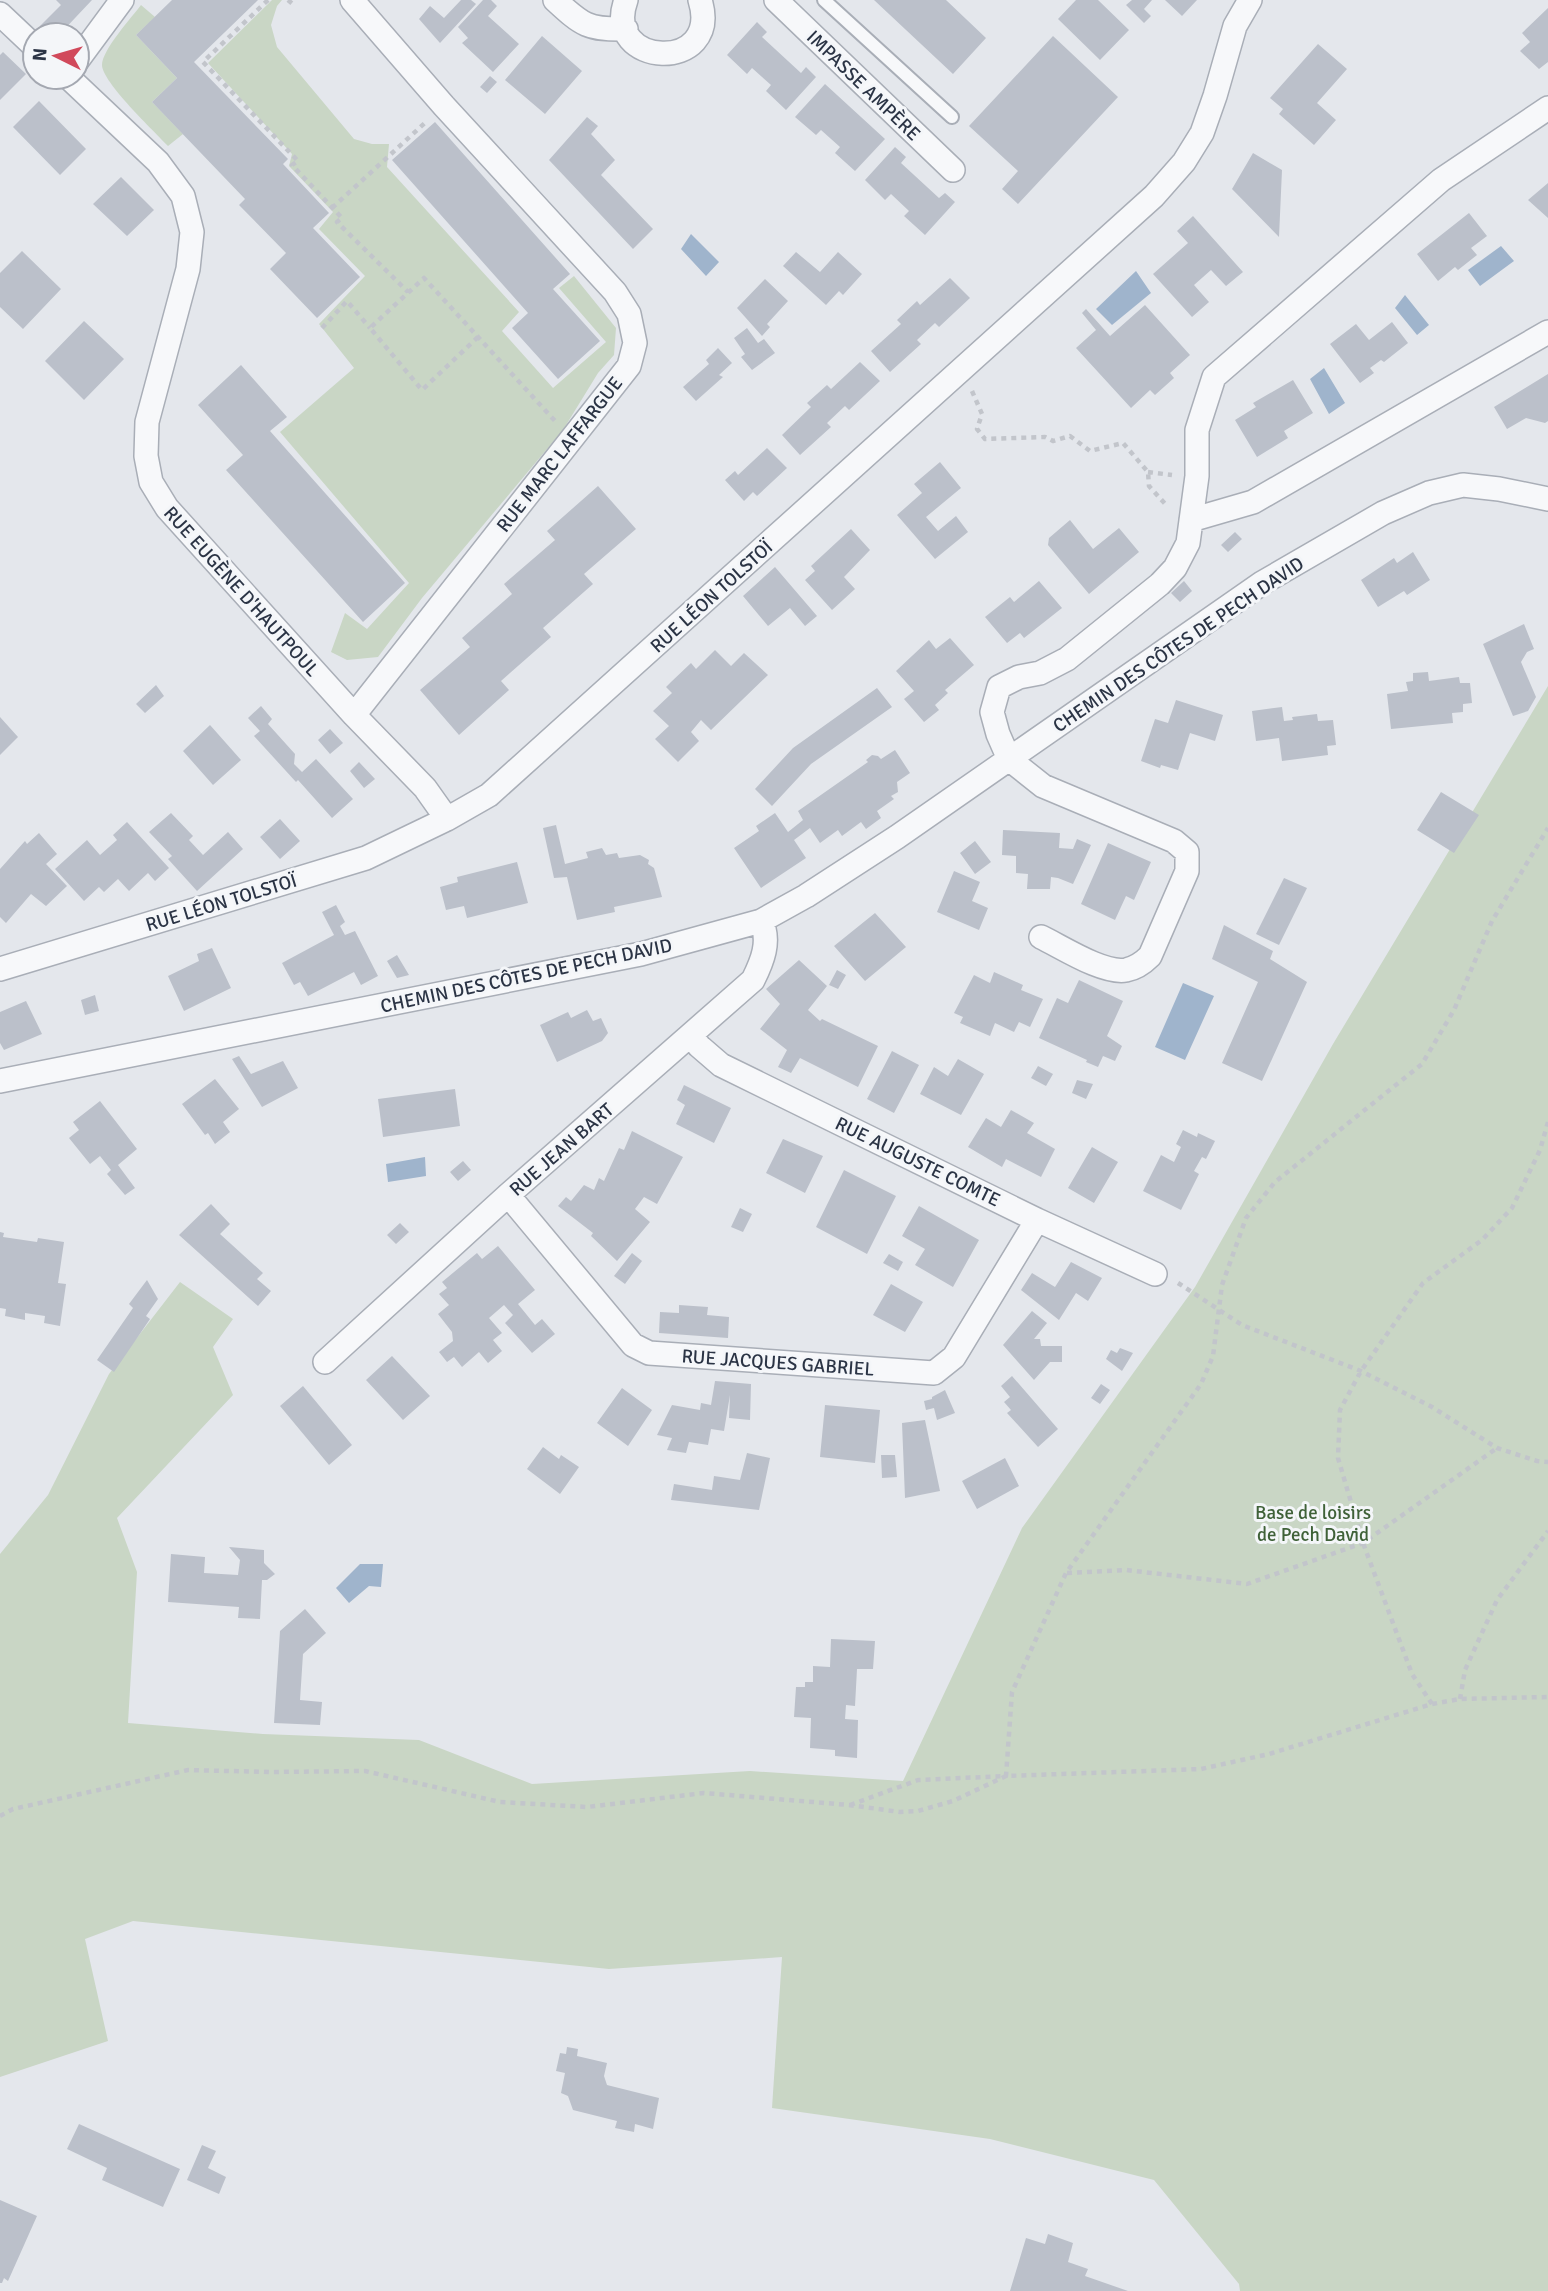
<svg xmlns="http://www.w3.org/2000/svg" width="1548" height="2291" viewBox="0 0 1548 2291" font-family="Signika,sans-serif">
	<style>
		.green { fill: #c9d6c5 }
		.water { fill: #9fb4cc }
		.building { fill: #bbc0ca }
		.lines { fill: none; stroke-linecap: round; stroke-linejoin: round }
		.service-casing { stroke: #a9aeb7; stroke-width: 16 }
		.minor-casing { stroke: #a9aeb7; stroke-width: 26 }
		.path { stroke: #c2c5cb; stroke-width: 4.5; stroke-dasharray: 5 5; stroke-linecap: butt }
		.service { stroke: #f7f8fa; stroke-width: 12 }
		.minor { stroke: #f7f8fa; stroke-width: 23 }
		.labels { text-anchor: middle; stroke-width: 6; stroke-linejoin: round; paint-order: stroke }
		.street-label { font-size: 19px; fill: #2b3445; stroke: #f4f6f9 }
		.park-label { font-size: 19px; fill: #3f6138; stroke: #f4f6f9 }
	</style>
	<rect width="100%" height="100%" fill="#e4e7ec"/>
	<path class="green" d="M272 0H282L277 6 271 25 277 47 354 139 372 144H389L387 167 519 312 502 331 553 388 606 342 559 288 574 276 616 328 614 355 598 373 563 430 422 598 378 657 347 660 331 652 345 613 367 629 409 583 280 432 354 368 319 324 365 276 319 229 333 212 289 166 292 154 208 63Z
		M141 5 155 17 136 35 177 78 152 102 183 134 168 146C155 132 102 82 102 65 102 50 132 17 141 5Z
		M1548 686V2291H1240L1239 2284 1154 2180 990 2139 772 2108 782 1957 609 1969 133 1921 85 1939 108 2041 0 2077V1554L48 1495 109 1374 180 1282 233 1319 213 1347 233 1395 117 1518 137 1572 128 1723 263 1734 419 1740 532 1784 750 1771 903 1781 1022 1528 1195 1287 1333 1044Z"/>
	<path class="water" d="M691 234 719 262 706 276 681 249Z
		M1501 246 1514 261 1480 286 1468 270Z
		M1136 271 1151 293 1112 325 1096 309Z
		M1405 295 1429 325 1417 335 1395 308Z
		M1324 368 1345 403 1329 414 1310 379Z
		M1183 983 1214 996 1185 1060 1155 1047Z
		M425 1157 426 1176 388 1182 386 1164Z
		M360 1564H383L381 1587 369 1586 349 1603 336 1588Z"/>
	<path class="building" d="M56 0H92L59 35H50L40 26 61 5Z
		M172 0H258L194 62 288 159 283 164 329 213 313 228 360 277 317 318 270 269 286 253 239 205 245 199 152 102 177 78 136 35Z
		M461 0H471L476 4 440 43 419 19 430 6 444 18Z
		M483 0H491L497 6 488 16 519 44 493 72 462 43 468 38 458 27Z
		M874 0H946L986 38 953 74Z
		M1076 0H1098L1129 30 1100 60 1058 19Z
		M1132 0H1152L1144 9 1151 16 1144 23 1126 5Z
		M1165 0H1197L1182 16Z
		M1548 8V62L1539 69 1520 51 1530 42 1522 33Z
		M757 22 767 32 762 37 801 73 806 67 816 77 786 110 766 91 771 85 752 68 747 74 727 55Z
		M542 36 582 71 545 114 505 80Z
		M1053 36 1118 97 1018 204 1002 189 1018 171 969 126Z
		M1318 44 1347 69 1317 103 1336 120 1314 145 1279 114 1283 109 1270 98Z
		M3 52 26 74 0 100V55Z
		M490 76 497 82 487 93 480 87Z
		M825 84 885 139 855 171 835 153 840 147 821 130 816 135 795 117Z
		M39 101 86 149 60 175 13 127Z
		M587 117 598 126 591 134 615 160 601 175 653 229 633 249 549 160Z
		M435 122 570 274 553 289 600 341 558 379 512 328 528 313 392 160Z
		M895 147 906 157 901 163 939 198 945 193 955 202 925 235 904 216 909 211 891 194 885 200 865 180Z
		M1253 153 1282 170 1279 237 1232 189Z
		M121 177 154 210 127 236 93 204Z
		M1548 183V218L1528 200Z
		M1469 213 1487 236 1471 248 1477 255 1458 270 1455 267 1438 281 1417 254Z
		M1193 216 1243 272 1226 286 1211 270 1194 285 1209 302 1192 317 1153 274 1188 243 1177 231Z
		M22 251 61 289 23 329 0 307V273Z
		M796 252 820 272 838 252 862 274 843 295 839 291 826 305 783 266Z
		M950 278 970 298 939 327 935 323 917 340 921 344 890 372 871 351 901 324 897 320 917 301 920 305Z
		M765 279 788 301 767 324 770 327 762 336 737 308Z
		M1145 305 1190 355 1170 373 1174 378 1155 395 1150 390 1131 408 1076 348 1096 330 1082 313 1086 309 1110 336Z
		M84 321 124 359 84 400 45 361Z
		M1392 322 1408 343 1384 362 1381 360 1370 368 1374 373 1360 383 1330 344 1356 324 1369 340Z
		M747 328 758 343 764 339 775 353 752 370 741 357 745 354 734 338Z
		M718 348 732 363 719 375 723 377 696 401 683 387 709 364 706 360Z
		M860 362 880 381 849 410 845 406 827 423 831 427 800 455 782 435 811 407 807 403 827 385 831 389Z
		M241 365 287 417 270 431 405 583 363 622 226 470 243 455 198 405Z
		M1548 374V421L1545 423 1526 418 1507 429 1494 407Z
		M1293 380 1313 413 1284 431 1288 438 1257 457 1235 420 1256 407 1253 403Z
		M767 448 787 468 757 496 753 492 744 501 725 480 735 471 738 475Z
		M940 462 961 488 926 517 938 531 956 516 968 532 935 559 897 515 922 493 914 484Z
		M598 486 636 529 584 574 593 584 543 628 551 637 501 681 509 690 459 735 420 690 470 647 462 638 512 594 504 584 555 540 547 531Z
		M1070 520 1093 549 1119 528 1139 552 1089 594 1048 545 1049 538Z
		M851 529 870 550 844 577 855 589 832 610 805 580 815 571 811 566Z
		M1235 532 1242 539 1228 552 1221 545Z
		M1413 552 1430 580 1407 595 1404 591 1378 607 1361 580 1394 558 1397 563Z
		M775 567 817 616 805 626 790 608 768 626 743 596Z
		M1039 581 1062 608 1024 638 1020 633 1007 643 985 617 1010 597 1014 602Z
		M1184 581 1192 591 1180 602 1171 593Z
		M1524 624 1534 649 1527 652 1521 662 1536 697 1528 711 1513 716 1483 644Z
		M950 638 974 665 945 690 948 693 935 705 939 710 924 722 904 699 914 691 896 671 929 640 936 649Z
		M715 650 731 666 744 653 768 675 711 730 701 720 691 732 699 741 678 762 655 739 669 726 653 711 672 693 666 687 671 682 691 663 696 669Z
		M1428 672 1429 681 1459 677 1460 683H1470L1472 703 1463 704V712L1452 713 1453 723 1391 729 1387 694 1408 691 1406 682 1413 681V673Z
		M156 685 164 696 145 713 136 704Z
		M877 688 892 707 811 764 772 806 755 789 793 748Z
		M1176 700 1223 715 1215 741 1190 733 1178 770 1161 765 1160 768 1141 761 1155 719 1168 723Z
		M261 706 272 719 268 724 295 754 294 764 302 772 316 759 353 799 332 818 298 780 296 782 254 736 260 731 248 718Z
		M1282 707 1284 721 1293 720 1292 717 1317 714 1318 721 1333 720 1336 745 1327 746 1328 755 1282 761 1279 738 1256 741 1252 711Z
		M0 717 18 737 0 755Z
		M210 725 241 760 213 785 183 751Z
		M330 729 343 743 330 754 318 740Z
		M895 750 910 773 897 782 898 792 891 796 894 799 877 811 881 818 866 829 861 822 842 836 838 830 820 843 810 828 794 840 806 858 761 888 734 848 759 831 756 826 775 813 788 832 803 820 798 811 868 762 866 760 872 755 878 756 881 759Z
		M359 762 375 779 364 788 350 771Z
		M1441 792 1479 815 1454 853 1417 830Z
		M171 813 193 836 189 840 203 855 228 832 243 849 197 891 168 859 172 856 149 832Z
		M280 819 300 841 280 859 260 837Z
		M127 822 169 868 155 881 148 873 129 891 118 879 104 892 99 887 84 901 55 869 87 840 100 855 117 840 113 835Z
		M556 825 565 864 588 858 586 852 602 848 606 855 617 853 619 858 640 855 649 860 648 864 654 868 662 897 614 907 615 912 577 920 567 877 554 878 543 828Z
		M1003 830 1060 833 1059 848 1073 849 1077 839 1091 845 1073 884 1058 878 1051 877 1050 889H1027L1028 874 1016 873V856L1002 855Z
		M39 833 57 854 46 864 67 886 46 906 31 894 6 923 0 917V869L25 841 27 844Z
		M975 841 991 862 975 874 960 853Z
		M1108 843 1151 862 1134 900 1126 896 1115 920 1081 904Z
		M517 862 528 903 467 918 464 906 446 910 440 887 458 882 457 877Z
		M954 871 980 882 972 901 988 908 979 930 937 912Z
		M1284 878 1307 888 1279 945 1256 934Z
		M336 905 345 922 340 926 345 935 355 931 378 976 361 985 354 972 308 996 300 982 294 985 282 963 334 935 322 912Z
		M875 913 906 947 865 981 834 946Z
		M1224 925 1273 951 1270 959 1307 982 1262 1081 1222 1063 1258 982 1212 959Z
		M212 948 231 988 184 1011 168 976 199 961 197 954Z
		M397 955 409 975 397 978 387 961Z
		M799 960 827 986 808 1010 820 1021 822 1019 878 1046 858 1087 800 1058 791 1073 778 1067 787 1050 760 1029 780 1004 766 989Z
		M837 970 846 975 838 989 829 985Z
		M994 972 1023 985 1021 990 1043 999 1030 1027 1019 1022 1014 1032 995 1023 990 1036 960 1023 963 1017 954 1013 974 975 990 983Z
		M1079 980 1123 1001 1107 1036 1122 1046 1115 1061 1103 1056 1098 1067 1086 1062 1087 1060 1039 1038 1057 998 1068 1003Z
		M95 995 99 1011 85 1015 81 1000Z
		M26 1001 42 1034 4 1050 0 1043V1012Z
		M587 1010 593 1021 601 1018 608 1033 602 1041 557 1062 540 1025 568 1012 571 1018Z
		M892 1051 919 1065 894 1113 867 1099Z
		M239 1056 251 1074 283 1061 298 1088 262 1107 232 1059Z
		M958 1059 984 1074 961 1115 920 1094 934 1067 948 1076Z
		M1038 1066 1053 1074 1046 1086 1031 1078Z
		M215 1079 239 1109 223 1122 230 1132 215 1144 208 1133 205 1135 182 1104Z
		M1077 1080 1093 1084 1086 1099 1072 1093Z
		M684 1085 731 1108 714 1143 676 1124 685 1105 677 1100Z
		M455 1089 460 1126 383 1137 378 1099Z
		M100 1101 137 1149 118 1165 135 1188 125 1195 107 1174 111 1170 100 1156 90 1164 69 1138 79 1130 73 1122Z
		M1011 1110 1034 1123 1027 1133 1055 1149 1041 1177 1006 1159 1002 1167 968 1147 986 1118 1001 1127Z
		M1183 1130 1197 1137 1198 1133 1215 1141 1206 1159 1202 1157 1194 1171 1199 1174 1181 1210 1143 1191 1161 1155 1174 1162 1181 1147 1176 1144Z
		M632 1131 683 1157 657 1204 644 1197 635 1209 650 1222 617 1261 591 1236 593 1233 558 1206 566 1197 571 1201 584 1185 594 1190 599 1178 604 1181 619 1148 624 1150Z
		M783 1139 823 1156 805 1193 766 1173Z
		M1092 1147 1118 1162 1094 1203 1068 1188Z
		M463 1161 471 1170 458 1181 450 1172Z
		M844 1170 896 1196 867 1254 816 1227Z
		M211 1204 230 1224 220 1234 263 1273 257 1279 271 1291 258 1306 179 1235Z
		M919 1206 979 1240 953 1287 915 1265 925 1249 902 1236Z
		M740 1208 752 1214 743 1232 731 1227Z
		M400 1223 409 1232 396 1244 387 1235Z
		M0 1232 4 1233 3 1237 37 1242 38 1238 64 1242 58 1283 66 1284 60 1326 44 1323 45 1316 25 1313V1320L5 1316 6 1309 0 1308Z
		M498 1246 535 1290 518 1304 535 1325 542 1319 555 1334 532 1353 505 1323 513 1315 504 1305 489 1318 502 1333 493 1340 502 1351 488 1363 479 1352 462 1367 454 1357 447 1362 439 1352 453 1341 452 1332 438 1314 449 1305 439 1294 447 1288 442 1282 477 1253 482 1259Z
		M632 1253 642 1261 625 1284 614 1276Z
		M889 1254 903 1262 898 1271 883 1263Z
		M1071 1262 1102 1278 1088 1301 1076 1293 1059 1320 1021 1290 1032 1273 1055 1287Z
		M147 1280 158 1299 146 1316 150 1319 114 1372 97 1360 133 1308 129 1304Z
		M891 1284 923 1302 905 1332 873 1315Z
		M679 1305 708 1307 707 1315 729 1317 728 1338 659 1333 660 1312 679 1313Z
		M1032 1311 1047 1323 1034 1339H1040L1041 1346H1062V1362H1050L1034 1380 1003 1345Z
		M1120 1348 1133 1353 1122 1371 1106 1359 1111 1350 1117 1353Z
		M392 1356 430 1396 403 1420 366 1380Z
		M1012 1376 1058 1429 1038 1447 1007 1413 1011 1410 1004 1402 1010 1397 1001 1386Z
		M715 1381 751 1384 750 1420 729 1418 730 1395 724 1431 711 1429 708 1445 689 1442 686 1453 667 1450 672 1438 657 1435 672 1405 700 1410 701 1403 711 1405Z
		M1101 1384 1110 1390 1100 1404 1091 1398Z
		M303 1386 352 1445 329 1465 280 1406Z
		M622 1388 652 1410 628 1446 597 1423Z
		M945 1390 955 1413 937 1420 934 1408 926 1410 924 1401 932 1399V1397Z
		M825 1405 880 1410 875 1463 820 1457Z
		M925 1420 940 1491 905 1498 902 1423Z
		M543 1447 559 1459 561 1455 579 1467 560 1494 527 1469Z
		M747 1453 770 1458 759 1510 671 1500 674 1484 712 1490 714 1476 740 1480Z
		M881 1455H895L897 1477 882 1478Z
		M1005 1458 1019 1486 977 1509 962 1481Z
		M229 1547 264 1550V1563L275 1574 267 1580H262L260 1619 238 1618 239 1607 168 1602 171 1554 205 1557 204 1573 238 1575 240 1560Z
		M305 1609 326 1633 303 1654 300 1700 322 1702 320 1725 274 1723 280 1631Z
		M831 1639 875 1641 873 1669H857L855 1706 846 1705 845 1719 858 1720 857 1758 835 1756V1750L810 1748 811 1718 794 1717 796 1687H805V1682H813V1666L830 1667Z
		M567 2047 578 2049 577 2056 607 2063 604 2076 607 2085 659 2098 653 2129 635 2124 634 2132 615 2128 617 2121 573 2110 568 2096 561 2093 565 2073 556 2071 560 2053 566 2054Z
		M79 2124 180 2169 163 2207 102 2180 107 2168 67 2149Z
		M202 2145 216 2151 208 2168 226 2177 219 2194 187 2180Z
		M0 2200 37 2216 8 2281 4 2278 2 2283H0Z
		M1048 2234 1073 2243 1068 2262 1088 2269 1085 2276 1128 2291H1010L1026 2238 1045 2244Z"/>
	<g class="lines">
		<defs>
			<path id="service" d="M824 0 952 117"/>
			<path id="minor" d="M352 0 444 106 615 292 629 314 635 343 629 366 354 715
				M555 0C582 25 588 30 626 29
				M626 0C601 68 723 74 700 0
				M776 0 953 170
				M0 14 35 47
				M77 61 122 0
				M68 77 158 162 183 196 192 232 188 269 147 422 146 456 151 482 167 508 354 715 425 788 447 819
				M1191 520 1253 502 1548 332
				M1041 937C1062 947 1103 974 1126 970 1136 968 1143 963 1150 956L1187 871V852L1174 841 1043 786 1009 759 998 734 992 712 999 687 1019 677 1040 673 1067 659 1160 584 1175 568 1188 543 1197 476V430L1214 377 1441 180 1548 108
				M0 969 366 858 447 819 489 795 1154 196 1184 162 1202 133 1215 96 1235 26 1250 0
				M691 1035 699 1046 721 1065 1037 1220 1155 1274
				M0 1081 641 954 761 921 806 896 897 837 1262 583 1383 513 1429 493 1463 485 1499 489 1548 499
				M508 1195 633 1345 649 1353 934 1373 954 1357 1037 1220
				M325 1362 508 1195 753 980C762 962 771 941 761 921"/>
		</defs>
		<use href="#service" class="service-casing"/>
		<use href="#minor" class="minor-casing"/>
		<path class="path" d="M268 0 203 62 298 161 292 165 342 218 337 222 408 292
			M288 0 295 6
			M332 208 427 121
			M322 328 347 301 370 328
			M478 337 422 390 370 328 424 278 555 421
			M972 391 982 414 977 429 985 439 1045 437 1053 441 1070 436 1090 451 1123 443 1148 472 1149 486 1167 506
			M1148 472 1172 475
			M1178 1283 1242 1325 1361 1371 1432 1407 1497 1448 1537 1461 1548 1462
			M1067 1573 1126 1570 1247 1584 1363 1543 1497 1448
			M1460 1699 1465 1670 1497 1600 1548 1531
			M1432 1704 1412 1674 1363 1543 1338 1458 1340 1410 1361 1371 1423 1283 1482 1240 1512 1208 1540 1150 1548 1122
			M850 1805 918 1780 1006 1776 1012 1692 1066 1573 1201 1384 1213 1356 1222 1285 1246 1218 1275 1182 1422 1064 1454 1010 1492 921 1548 828
			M0 1816 13 1809 188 1770 270 1772 365 1771 500 1802 587 1807 704 1793 849 1805 900 1812 918 1811 953 1801 1006 1776 1201 1769 1269 1754 1432 1704 1460 1699 1548 1697"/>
		<use href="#service" class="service"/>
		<use href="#minor" class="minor"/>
	</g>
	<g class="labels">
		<g class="street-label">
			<text transform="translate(864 85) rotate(44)" y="7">IMPASSE AMPÈRE</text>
			<text transform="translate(559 454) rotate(-52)" y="7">RUE MARC LAFFARGUE</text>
			<text transform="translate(242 591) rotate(48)" y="7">RUE EUGÈNE D'HAUTPOUL</text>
			<text transform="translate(711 596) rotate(-42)" y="7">RUE LÉON TOLSTOÏ</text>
			<text transform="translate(1178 644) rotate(-34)" y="7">CHEMIN DES CÔTES DE PECH DAVID</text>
			<text transform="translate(221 902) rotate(-17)" y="7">RUE LÉON TOLSTOÏ</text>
			<text transform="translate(526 975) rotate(-12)" y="7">CHEMIN DES CÔTES DE PECH DAVID</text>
			<text transform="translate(561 1149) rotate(-41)" y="7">RUE JEAN BART</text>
			<text transform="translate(918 1161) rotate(26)" y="7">RUE AUGUSTE COMTE</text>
			<text transform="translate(778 1362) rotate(4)" y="7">RUE JACQUES GABRIEL</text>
		</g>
		<g class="park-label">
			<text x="1313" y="1519">Base de loisirs<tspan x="1313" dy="22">de Pech David</tspan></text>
		</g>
	</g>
	<g transform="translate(56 56) rotate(275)"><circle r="33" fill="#f4f6f9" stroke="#a4a8b1" stroke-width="2"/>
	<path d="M0-5L12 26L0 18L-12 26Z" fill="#d1495b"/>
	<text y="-10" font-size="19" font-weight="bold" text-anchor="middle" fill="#2b3445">N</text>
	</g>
</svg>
